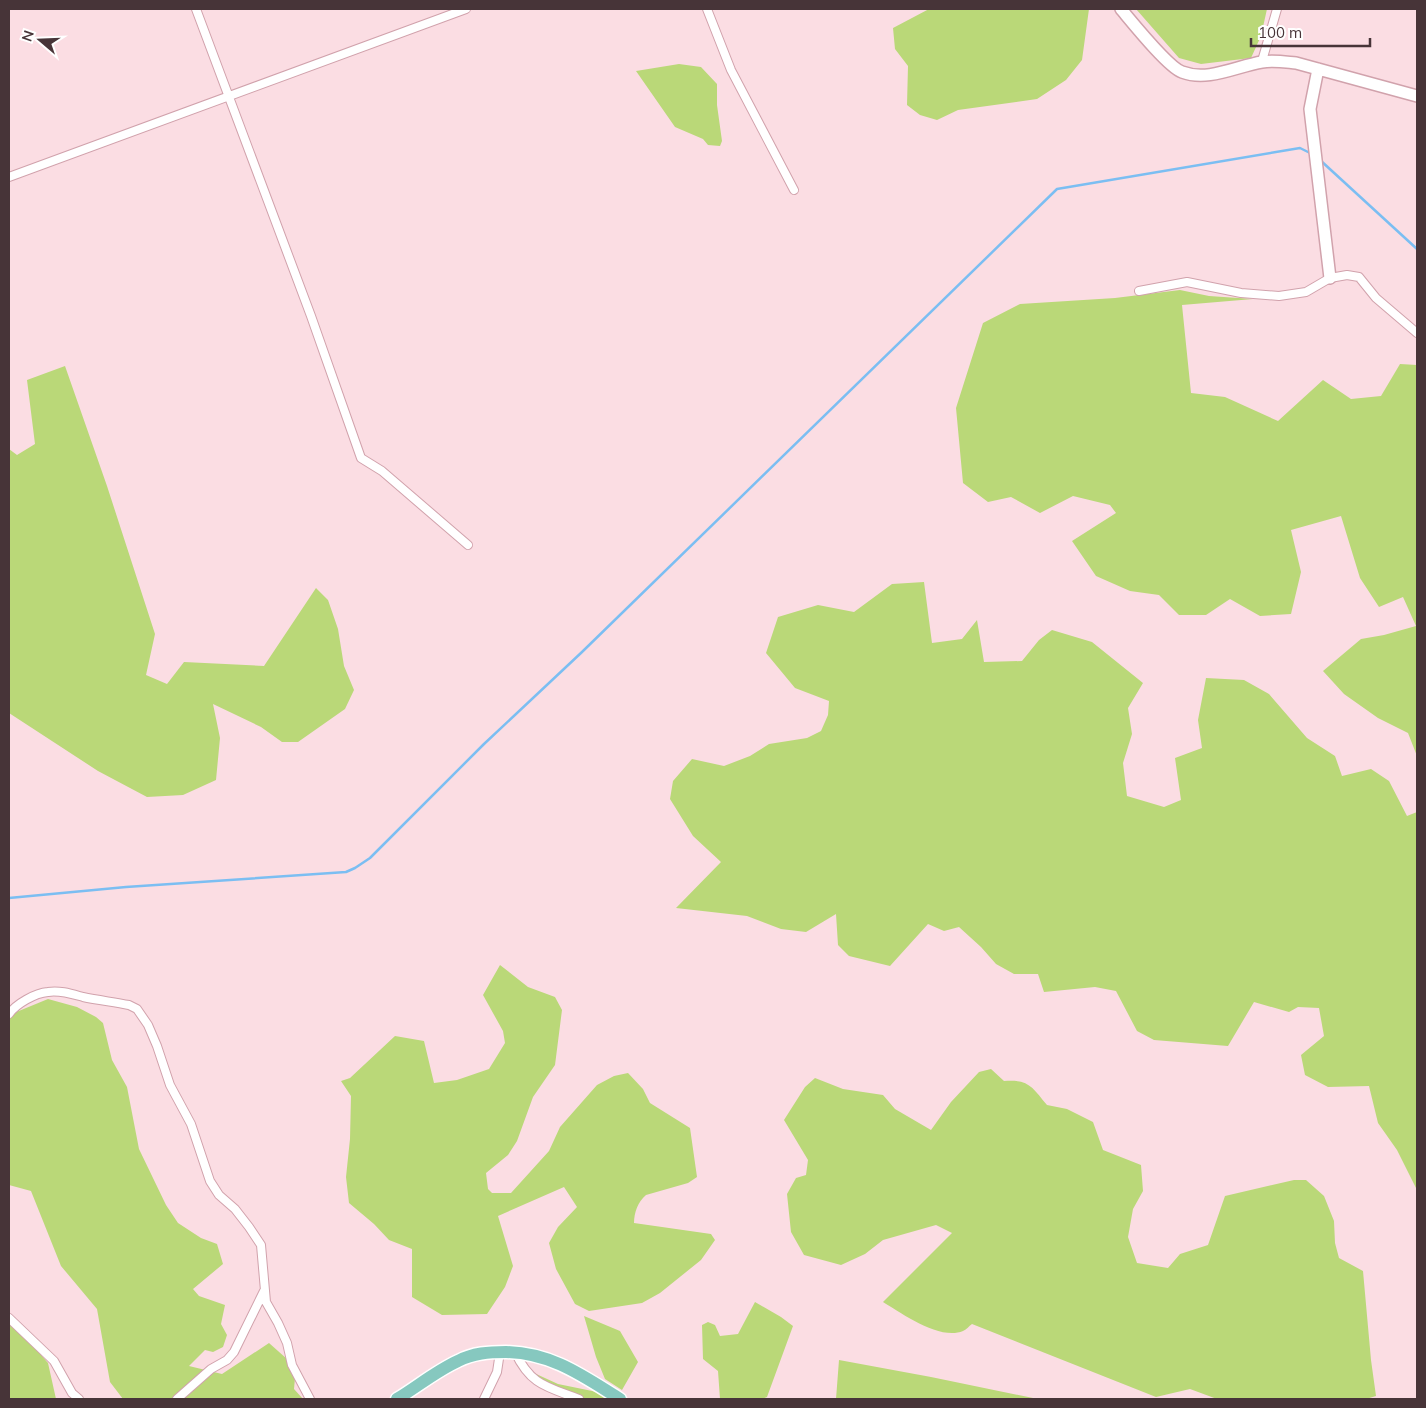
<svg xmlns="http://www.w3.org/2000/svg" width="1426" height="1408" viewBox="0 0 1426 1408" font-family="Mulish,sans-serif">
	<style>
		.green { fill: #bad878 }
		.lines { fill: none; stroke-linecap: round; stroke-linejoin: round }
		.stream { stroke: #7bbef2; stroke-width: 2.5 }
		.street-casing { stroke: #d1a2ac; stroke-width: 10 }
		.secondary-casing { stroke: #d1a2ac; stroke-width: 14 }
		.primary-casing { stroke: #fff; stroke-width: 15 }
		.street { stroke: #fff; stroke-width: 8 }
		.secondary { stroke: #fff; stroke-width: 11 }
		.primary { stroke: #86c8bf; stroke-width: 12 }
	</style>
	<rect width="100%" height="100%" fill="#fbdde3"/>
	<path class="green" d="M929 9H1089L1082 60 1066 80 1037 99 958 110 937 120 920 115 907 105 908 66 895 49 893 28Z
		M1136 9H1267L1261 36 1251 58 1201 64 1179 58Z
		M679 64 701 67 717 84V105L722 141 720 146 708 145 703 139 675 127 636 71Z
		M1180 290 1209 296 1253 299 1182 305 1191 393 1225 397 1278 421 1323 380 1351 399 1381 396 1400 364 1417 365V756L1408 733 1378 718 1344 694 1323 671 1361 639 1384 635 1416 626 1403 597 1379 607 1360 578 1341 516 1291 530 1301 572 1291 614 1260 616 1230 599 1206 615H1179L1159 595 1130 591 1096 576 1072 541 1116 513 1110 505 1073 496 1040 513 1011 497 988 502 963 483 956 408 983 323 1020 304 1115 298Z
		M65 366 107 486 155 634 146 675 167 684 184 662 264 666 316 588 328 600 338 629 344 666 354 690 345 709 298 742H282L261 727 213 704 220 738 216 780 183 795 147 797 98 771 9 713V449L17 455 35 444 27 380Z
		M924 582 932 643 962 639 977 620 984 662 1022 661 1039 640 1052 630 1092 642 1143 683 1128 708 1132 734 1123 763 1127 796 1164 807 1181 800 1175 758 1202 748 1198 720 1206 678 1244 680 1269 694 1307 738 1335 756 1342 776 1371 769 1389 781 1407 816 1417 812V1190L1397 1150 1378 1123 1369 1086 1328 1087 1305 1075 1301 1055 1324 1036 1319 1008 1298 1007 1289 1012 1254 1002 1228 1046 1154 1040 1137 1031 1116 991 1095 987 1044 992 1038 974H1014L996 964 981 947 959 927 944 931 928 924 890 966 849 956 838 945 836 914 806 932 781 929 747 916 676 908 721 862 693 836 670 799 673 781 692 759 724 766 750 756 769 744 807 738 821 731 828 715 829 701 795 688 766 653 778 617 818 605 854 612 892 584Z
		M500 965 528 987 555 997 562 1010 555 1065 533 1097 517 1141 508 1155 486 1173 488 1189 492 1193H511L549 1151 560 1127 597 1085 614 1076 628 1073 643 1089 650 1103 690 1128 697 1177 688 1183 646 1195C638 1202 634 1212 634 1223L711 1234 715 1240 701 1260 660 1293 642 1303 589 1311 575 1304 556 1269 549 1243 558 1227 577 1207 564 1187 498 1216 513 1266 505 1287 487 1314 442 1315 412 1297V1249L389 1240 374 1224 349 1203 346 1177 350 1139 351 1096 341 1081 350 1078 395 1036 424 1041 434 1083 457 1080 489 1069 505 1043 503 1031 483 995Z
		M48 999 77 1007 96 1017 103 1023 112 1060 127 1087 139 1149 166 1205 178 1223 201 1238 217 1244 223 1264 193 1289 199 1296 225 1305 221 1324 227 1335 223 1347 213 1352 205 1350 189 1366 222 1374 269 1343 296 1367 294 1389 303 1399H123L110 1382 97 1309 61 1266 31 1191 9 1185V1015Z
		M991 1069 1004 1081C1029 1079 1032 1087 1047 1105L1067 1109 1093 1122 1103 1150 1141 1165 1143 1191 1133 1209 1128 1237 1137 1263 1168 1268 1180 1254 1208 1245 1225 1196 1294 1180H1306L1324 1196 1334 1221 1335 1243 1339 1258 1363 1271 1371 1360 1376 1396 1366 1399H1217L1190 1389 1156 1397 972 1324C969 1326 966 1330 963 1331 940 1341 901 1313 883 1302L952 1233 936 1225 883 1240 865 1254 841 1265 804 1255 791 1232 787 1194 796 1178 806 1175 808 1160 784 1120 805 1087 815 1078 843 1089 883 1095 895 1109 931 1130 951 1102 979 1072Z
		M755 1302 781 1317 793 1326 767 1397 762 1399H720L718 1371 703 1359 702 1325 708 1322 715 1325 720 1336 738 1334Z
		M9 1313 31 1338 41 1355 48 1363 56 1399H9Z
		M584 1316 620 1331 638 1362 622 1390 605 1379 596 1357Z
		M839 1360 931 1377 1038 1399H836Z
		M534 1373 558 1384 597 1392 606 1399H584L541 1382Z"/>
	<g class="lines">
		<path class="stream" d="M1320 160 1417 249
			M9 898 126 887 346 872 355 868 370 858 484 744 582 652 1057 189 1300 148 1312 154"/>
		<defs>
			<path id="street" d="M196 9 311 316 361 458 382 471 468 545
				M707 9 731 70 794 190
				M1262 61 1277 9
				M9 177 466 9
				M1139 291 1187 282 1241 293 1279 296 1306 292 1330 278 1347 275 1359 277 1376 298 1417 333
				M9 1014C16 1004 35 993 48 992 60 990 72 994 83 997 98 1000 113 1002 129 1005L137 1009 148 1025 157 1046 170 1085 191 1124 210 1181 219 1195 235 1209 249 1227 261 1245 266 1302 278 1323 287 1343 292 1365 310 1399
				M9 1318 54 1361 72 1393 79 1399
				M515 1352C531 1386 548 1387 579 1399
				M177 1399 211 1369 227 1360 234 1352 264 1291
				M484 1399 497 1372 500 1352"/>
			<path id="secondary" d="M1121 9C1132 22 1168 67 1182 72 1208 82 1237 66 1262 62 1273 60 1285 62 1296 63L1417 96
				M1318 69 1310 109 1330 278"/>
			<path id="primary" d="M397 1399C417 1387 436 1371 458 1361 473 1353 489 1352 506 1352 552 1353 583 1376 620 1399"/>
		</defs>
		<use href="#street" class="street-casing"/>
		<use href="#secondary" class="secondary-casing"/>
		<use href="#primary" class="primary-casing"/>
		<use href="#street" class="street"/>
		<use href="#secondary" class="secondary"/>
		<use href="#primary" class="primary"/>
	</g>
	<rect width="1426" height="1408" fill="none" stroke="#473438" stroke-width="20"/>
	<g transform="translate(40 40) rotate(289)" stroke="#ffffff" stroke-width="4" paint-order="stroke">
	<path d="M0-4L9 19L0 12L-9 19Z" fill="#473438"/>
	<text y="-8" font-size="14" font-weight="bold" text-anchor="middle" fill="#473438">N</text>
	</g>
	<path d="M1251 38v8h119v-8" fill="none" stroke="#473438" stroke-width="2.5"/>
	<text x="1258" y="38" font-size="15" fill="#473438" stroke="#ffffff" stroke-width="4" paint-order="stroke">100 m</text>
</svg>
